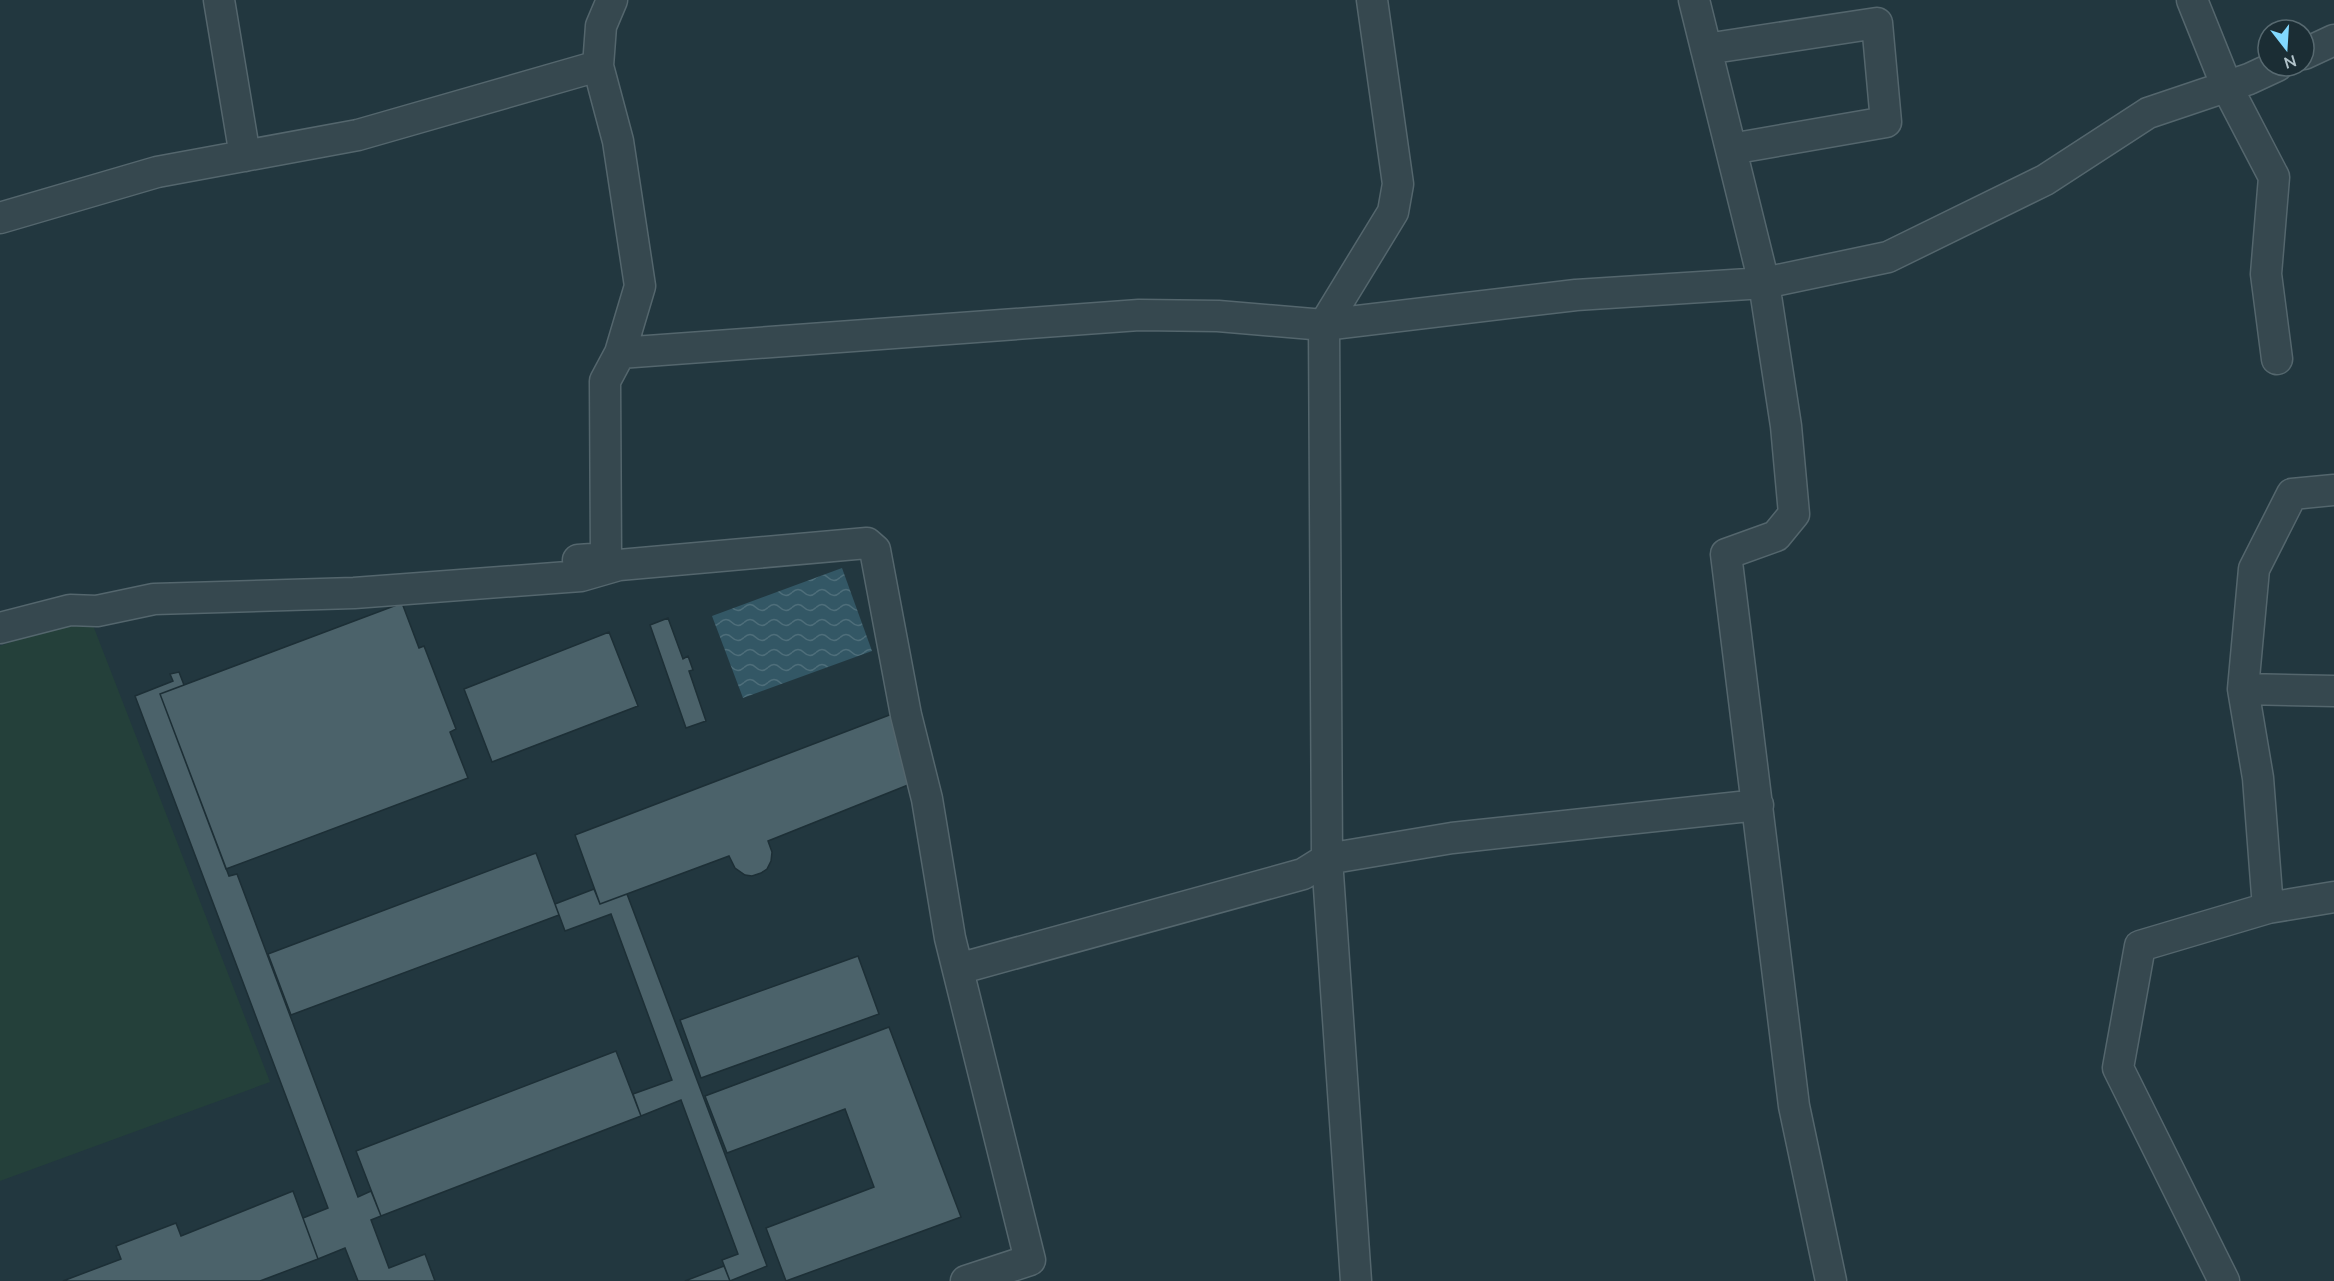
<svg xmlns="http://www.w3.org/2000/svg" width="2334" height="1281" viewBox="0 0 2334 1281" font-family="'Nunito Sans',sans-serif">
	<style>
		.pitch { fill: #24403a }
		.water { fill: url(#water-waves) }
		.building { fill: #4b626a; stroke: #1d2f36; stroke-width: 1.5 }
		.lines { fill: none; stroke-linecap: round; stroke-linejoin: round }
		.minor-casing { stroke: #54666d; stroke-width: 33 }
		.minor { stroke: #36484f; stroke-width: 30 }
	</style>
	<defs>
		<pattern id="water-waves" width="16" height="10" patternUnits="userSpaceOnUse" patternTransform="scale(1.5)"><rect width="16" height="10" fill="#335765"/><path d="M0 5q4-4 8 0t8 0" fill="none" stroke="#4e6e7a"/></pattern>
	</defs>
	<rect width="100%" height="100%" fill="#22373f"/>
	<path class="pitch" d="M89 615 270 1082 0 1181V646Z"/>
	<path class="water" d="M842 568 872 651 743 698 712 616Z"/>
	<path class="building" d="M402 603 419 648 424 646 456 729 450 732 468 778 226 869 160 694Z
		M668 618 683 659 688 656 693 670 689 671 706 721 686 728 650 625Z
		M609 632 638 706 492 762 464 689Z
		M179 672 184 685 160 694 229 876 237 874 358 1197 371 1191 381 1216 371 1220 389 1268 425 1254 435 1281H358L345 1248 318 1259 303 1218 328 1208 135 696 173 681 170 674Z
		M892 714 918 781 768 841 772 852 771 861 767 869 761 873 752 876 745 875 735 868 729 856 600 904 575 835Z
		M536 853 559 915 291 1015 268 954Z
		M594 889 600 904 627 894 767 1266 730 1281 722 1260 738 1254 681 1100 641 1116 633 1094 672 1080 611 914 565 931 555 904Z
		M858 956 879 1014 701 1078 680 1020Z
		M889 1027 961 1217 786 1281 766 1228 874 1187 845 1109 727 1153 705 1096Z
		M616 1051 641 1116 381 1216 356 1151Z
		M293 1191 318 1259 260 1281H63L121 1259 116 1246 176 1223 181 1236Z
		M724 1266 730 1281H685Z"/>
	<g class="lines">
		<defs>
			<path id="minor" d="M219 0 245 156
				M1694 0 1764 283 1786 426 1794 514 1776 536 1726 554 1794 1106 1831 1281
				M2192 0 2227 87 2274 177 2266 274 2277 359
				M1706 49 1877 23 1886 122 1731 149
				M2304 54 2334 40
				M0 218 157 172 358 135 598 66
				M620 353 1139 315 1218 316 1324 325 1576 295 1764 283 1888 257 2045 180 2148 113 2249 79 2277 66
				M578 560 606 558 605 381 620 353 640 286 618 141 598 66 601 26 612 0
				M0 628 70 610 97 611 154 599 354 593 581 576 619 565 867 543 875 550 906 715 927 799 950 938 1030 1260 966 1281
				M2243 689 2334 691
				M2268 908 2334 897
				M958 969 1303 874 1327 859 1452 838 1758 805
				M1356 1281 1327 859 1324 325 1393 212 1398 184 1372 0
				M2224 1281 2118 1068 2140 946 2268 908 2258 778 2243 689 2254 569 2292 494 2334 490"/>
		</defs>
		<use href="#minor" class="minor-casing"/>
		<use href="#minor" class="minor"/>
	</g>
	<g transform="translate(2286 48) rotate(163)"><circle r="28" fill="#1b2d34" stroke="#576970" stroke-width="1.5"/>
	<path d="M0-4.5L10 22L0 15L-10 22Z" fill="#82d9ff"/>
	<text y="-9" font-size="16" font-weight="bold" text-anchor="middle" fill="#b2c3ca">N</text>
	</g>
</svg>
